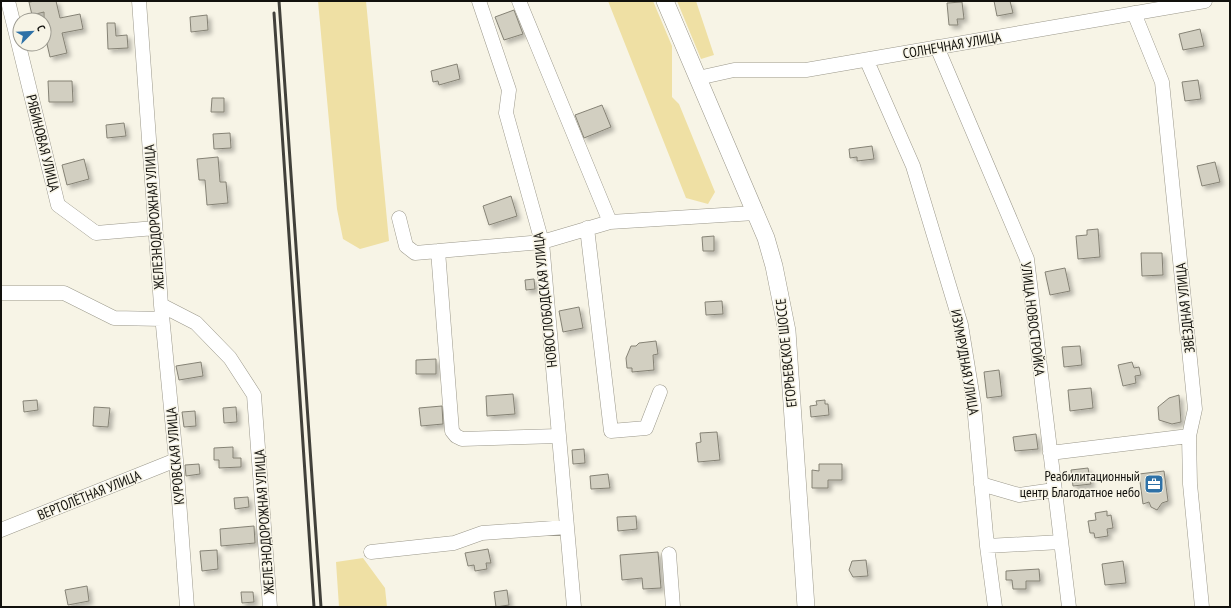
<svg xmlns="http://www.w3.org/2000/svg" width="1231" height="608" viewBox="0 0 1231 608" font-family="'PT Sans Narrow',sans-serif">
	<style>
		.green { fill: #efe0a4 }
		.building { fill: #d2cfc1; stroke: #858275; filter: url(#shadow) }
		.lines { fill: none; stroke-linecap: round; stroke-linejoin: round }
		.minor-casing { stroke: #9b988b; stroke-width: 15 }
		.major-casing { stroke: #9b988b; stroke-width: 18 }
		.minor { stroke: #fff; stroke-width: 14 }
		.major { stroke: #fff; stroke-width: 17 }
		.rail { stroke: #41403a; stroke-width: 3 }
		.labels { text-anchor: middle; stroke-width: 3; stroke-linejoin: round; paint-order: stroke }
		.street-label { font-size: 14px; fill: #12110d; stroke: #f7f4e6 }
		.poi-label { font-size: 14px; fill: #12110d; stroke: #f7f4e6; text-anchor: end }
	</style>
	<defs>
		<filter id="shadow"><feDropShadow dx="3.5" dy="3.5" stdDeviation="2" flood-color="#0004"/></filter>
	</defs>
	<rect width="100%" height="100%" fill="#f7f4e6"/>
	<path class="green" d="M318 1H366L389 241 360 249 343 239 337 209Z
		M608 1H653L672 46V97L679 104 715 192 708 204 686 198Z
		M677 1H696L714 55 701 59Z
		M363 558 385 588 387 607H339L336 562Z"/>
	<path class="building" d="M36 1H56L60 18 80 14 83 29 62 33 67 53 50 57 44 31V12L32 15 29 2Z
		M994 1H1010L1013 13 997 16Z
		M962 2 964 19H957L958 25H949L947 3Z
		M514 10 523 34 504 40 495 17Z
		M207 15 208 30 191 32 190 17Z
		M107 23H115L116 36 127 35 128 48 108 49Z
		M1200 29 1204 46 1183 50 1179 34Z
		M457 64 460 79 439 85 438 81 433 82 431 71Z
		M1198 80 1201 99 1185 101 1182 82Z
		M48 81H72L73 102H49Z
		M212 98H224V112H211Z
		M602 105 611 127 584 138 575 115Z
		M124 123 126 136 107 138 106 125Z
		M230 133 231 148 214 149 213 134Z
		M872 146 874 159 857 161V157L850 158 849 149Z
		M218 157 220 182H226L228 203 207 205 205 180H199L197 159Z
		M84 159 89 179 67 185 62 165Z
		M1215 162 1220 182 1202 186 1197 166Z
		M511 196 517 216 489 225 483 206Z
		M1098 229 1100 257 1078 259 1076 236 1087 235V230Z
		M714 236V251H703L702 237Z
		M1141 253H1162L1163 275 1142 276Z
		M1065 268 1070 291 1050 295 1045 272Z
		M534 279 535 289 526 290 525 280Z
		M722 301 723 314 706 315 705 302Z
		M579 307 583 328 563 332 559 311Z
		M656 341 658 354 653 355 654 370 632 372V368H627L626 358 631 346H636L639 343Z
		M1080 346 1082 365 1064 367 1062 347Z
		M436 359V374H416V360Z
		M201 362 203 376 179 380 176 366Z
		M1132 362 1134 368 1139 367 1141 375 1135 376 1136 383 1123 386 1118 365Z
		M999 370 1002 396 987 398 984 372Z
		M1091 388 1093 408 1070 411 1068 390Z
		M513 394 515 414 487 416 486 396Z
		M1179 395 1181 422 1172 424 1159 420 1158 407 1169 398Z
		M37 400 38 410 24 412 23 401Z
		M825 400V404H828L829 415 811 417 810 406 817 405 816 401Z
		M442 406 443 424 421 426 419 408Z
		M94 407 110 408 108 427 93 426Z
		M236 407 237 422 224 423 223 408Z
		M195 411 196 426 184 427 182 412Z
		M717 432 720 460 698 462 696 443 701 442 700 433Z
		M1036 434 1038 449 1015 451 1013 437Z
		M233 447V458H241V467L219 468V460H214V448Z
		M584 449 585 463 573 464 572 450Z
		M199 464 200 474 186 476 185 465Z
		M819 464H842V480H828V488H812V470L819 471Z
		M1088 468 1091 484 1073 486 1071 470Z
		M1164 471 1168 501 1162 503 1157 510 1151 507 1149 502 1143 504 1139 474Z
		M608 474 610 488 591 489 590 476Z
		M248 497 249 507 235 509 234 498Z
		M1107 511V516L1111 515 1113 528 1107 529 1108 536 1095 538 1094 533H1090L1088 521 1096 520 1095 513Z
		M636 516 637 529 618 531 617 517Z
		M254 526 255 543 221 546 220 529Z
		M488 549 491 563H486L487 569 475 571 474 565 468 566 465 553Z
		M217 550 218 569 202 571 200 551Z
		M658 552 661 588 643 589 642 578 622 580 620 555Z
		M866 560 868 576 853 577 849 570 852 561Z
		M1123 561 1126 583 1105 585 1102 564Z
		M1039 569 1040 581H1026V589H1013L1012 580H1006V571Z
		M87 586 89 601 68 605 65 590Z
		M507 590 509 605 496 607 494 592Z
		M241 592H253L254 602 242 603Z"/>
	<g class="lines">
		<defs>
			<path id="minor" d="M8 1 58 205 96 233 155 228
				M139 1 161 305 196 323 230 358 254 395 270 607
				M479 1 509 90 506 113 542 242 574 607
				M519 1 610 222
				M1134 13 1162 82 1195 409 1189 436 1190 484 1202 607
				M937 47 1027 259 1069 607
				M867 61 913 166 961 325 974 405 987 546 995 607
				M698 78 734 70H806L1205 1
				M399 218 406 246 415 253 542 242 610 222 755 213
				M587 228 611 431 646 428 660 392
				M438 251 452 431 456 436 462 439 558 436
				M1 293H64L114 318 162 319
				M161 305 176 460 187 607
				M1050 453 1189 436
				M981 484 1019 495 1054 490
				M1 530 176 460
				M987 546 1061 542
				M371 552 454 543 482 533 567 527
				M669 554 673 607"/>
			<path id="major" d="M665 1 766 238 774 266 787 331 806 607"/>
		</defs>
		<use href="#minor" class="minor-casing"/>
		<use href="#major" class="major-casing"/>
		<use href="#minor" class="minor"/>
		<use href="#major" class="major"/>
		<path class="rail" d="M279 1 321 607
			M274 13 314 607"/>
	</g>
	<defs>
		<symbol id="office-square" viewBox="-11 -11 22 22"><rect x="-9" y="-9" width="18" height="18" rx="4" fill="#2e71a7" stroke="#f7f4e6"/><path d="M-6-3h4V-5.5h4V-3h4V5H-6ZM-1-4.5V-3h2v-1.5ZM-6 0V1H6V0Z" fill="#fff"/></symbol>
	</defs>
	<g fill-rule="evenodd">
		<use href="#office-square" x="1143" y="473" width="22" height="22"/>
	</g>
	<g class="labels">
		<g class="street-label">
			<text transform="translate(952 45) rotate(-10)" y="5">СОЛНЕЧНАЯ УЛИЦА</text>
			<text transform="translate(43 143) rotate(76)" y="5">РЯБИНОВАЯ УЛИЦА</text>
			<text transform="translate(154 217) rotate(-94)" y="5">ЖЕЛЕЗНОДОРОЖНАЯ УЛИЦА</text>
			<text transform="translate(545 300) rotate(-96)" y="5">НОВОСЛОБОДСКАЯ УЛИЦА</text>
			<text transform="translate(1185 308) rotate(-96)" y="5">ЗВЁЗДНАЯ УЛИЦА</text>
			<text transform="translate(1033 319) rotate(83)" y="5">УЛИЦА НОВОСТРОЙКА</text>
			<text transform="translate(786 353) rotate(-96)" y="5">ЕГОРЬЕВСКОЕ ШОССЕ</text>
			<text transform="translate(965 362) rotate(80)" y="5">ИЗУМРУДНАЯ УЛИЦА</text>
			<text transform="translate(175 456) rotate(-95)" y="5">КУРОВСКАЯ УЛИЦА</text>
			<text transform="translate(89 495) rotate(-22)" y="5">ВЕРТОЛЁТНАЯ УЛИЦА</text>
			<text transform="translate(264 522) rotate(-94)" y="5">ЖЕЛЕЗНОДОРОЖНАЯ УЛИЦА</text>
		</g>
		<g class="poi-label">
			<text x="1140" y="481">Реабилитационный<tspan x="1140" dy="16">центр Благодатное небо</tspan></text>
		</g>
	</g>
	<rect width="1231" height="608" fill="none" stroke="#12110d" stroke-width="4"/>
	<g transform="translate(32 32) rotate(66)"><circle r="19" fill="#f7f4e6" stroke="#9b998f"/>
	<path d="M0-3L7 15L0 10L-7 15Z" fill="#2e71a7"/>
	<text y="-6" font-size="11" font-weight="bold" text-anchor="middle" fill="#12110d">С</text>
	</g>
</svg>
